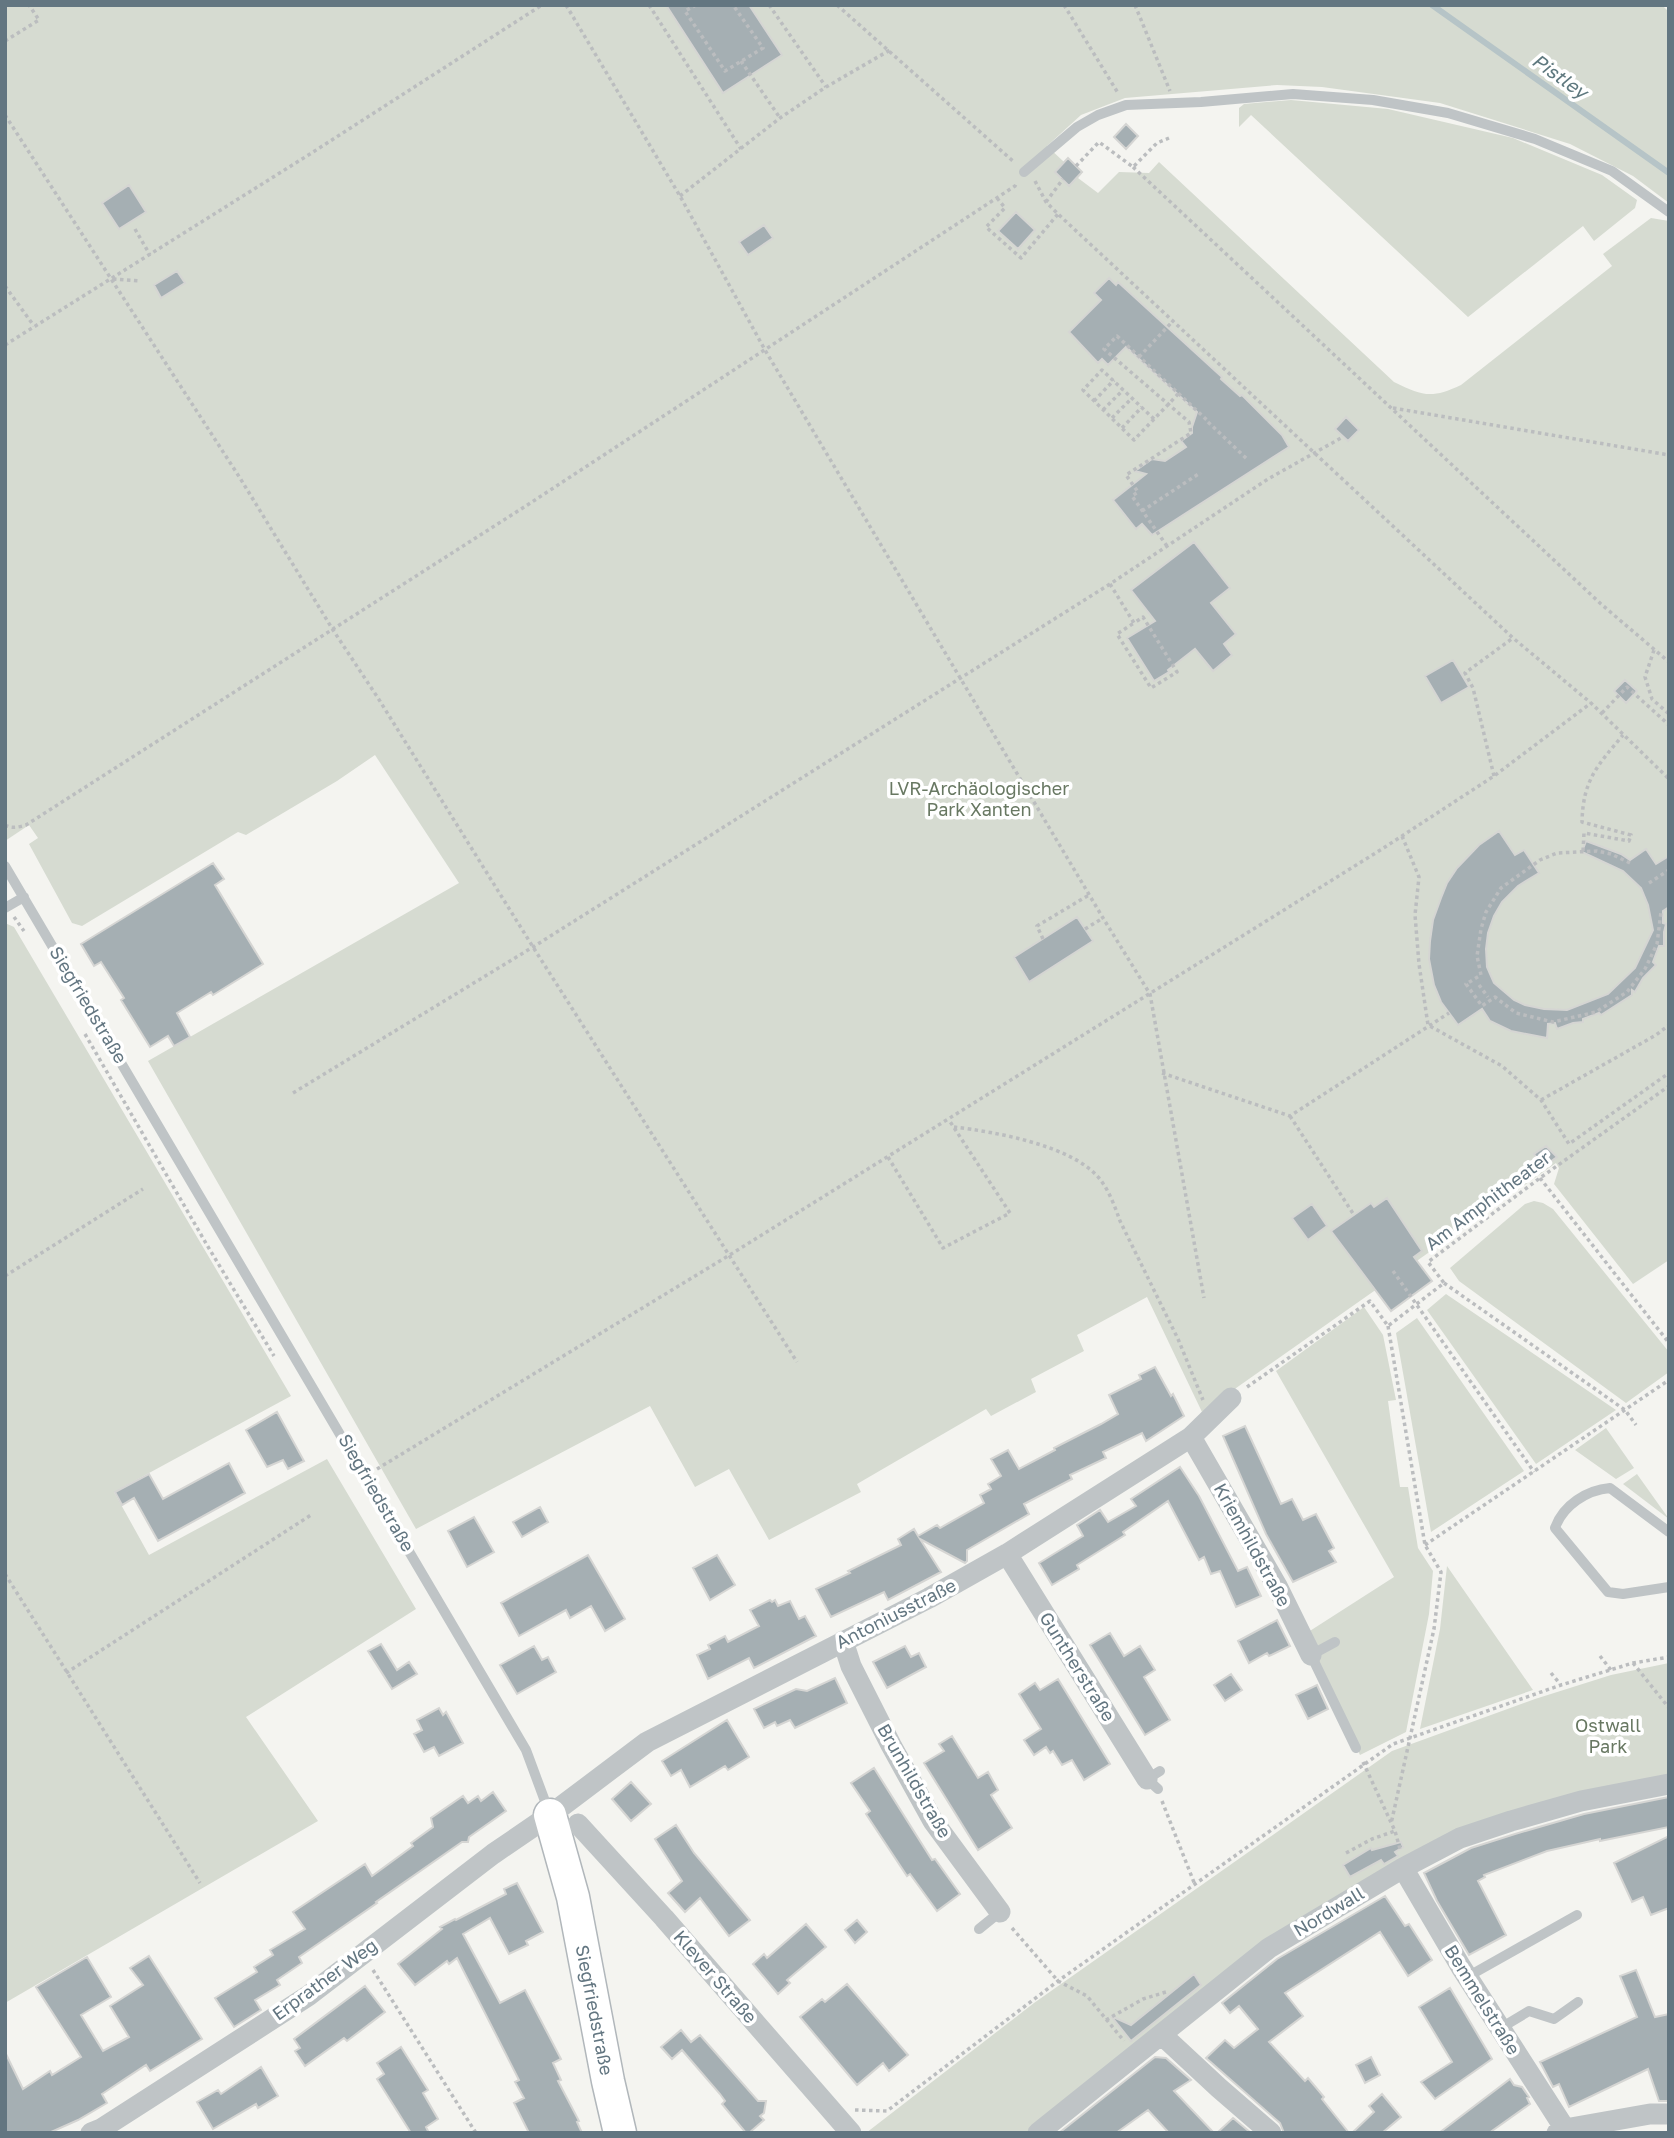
<svg xmlns="http://www.w3.org/2000/svg" width="1674" height="2138" viewBox="0 0 1674 2138" font-family="'Golos Text',sans-serif">
	<style>
		.green { fill: #d6dbd1 }
		.lines { fill: none; stroke-linecap: round; stroke-linejoin: round }
		.stream { stroke: #b6c4c7; stroke-width: 6 }
		.building { fill: #a5afb3; stroke: #d5d5d3; stroke-width: 2 }
		.secondary-casing { stroke: #b1b7bb; stroke-width: 35 }
		.path { stroke: #bbbdbf; stroke-width: 3.5; stroke-dasharray: 3.5 3.5; stroke-linecap: butt }
		.lane { stroke: #bfc4c6; stroke-width: 10 }
		.street { stroke: #bfc4c6; stroke-width: 21 }
		.secondary { stroke: #fff; stroke-width: 32 }
		.labels { text-anchor: middle; stroke-width: 7; stroke-linejoin: round; paint-order: stroke }
		.park-label { font-size: 18px; fill: #687862; stroke: #fff }
		.street-label { font-size: 18px; fill: #637681; stroke: #fff }
		.water-label { font-size: 19px; font-style: italic; fill: #5f797f; stroke: #fff }
	</style>
	<rect width="100%" height="100%" fill="#f4f4f0"/>
	<path class="green" d="M5 5H1662L1669 12V203L1633 176 1570 144 1440 103 1322 87 1277 85 1125 98 1081 115 1047 146 1064 162 1068 158 1083 172 1078 178 1098 193 1119 172 1149 173 1159 162 1394 382C1423 396 1431 399 1461 385L1612 266 1603 254 1651 218 1669 221V1260L1633 1284 1554 1184 1559 1168 1556 1163 1202 1412 1147 1297 1077 1335 1084 1351 1031 1379 1036 1392 991 1416 986 1409 857 1484 861 1492 769 1540 729 1469 695 1487 650 1406 416 1529 148 1061 459 883 375 755 337 781 246 835 238 832 82 926 72 923 29 844 38 838 29 825 5 841Z
		M1291 100 1388 109 1513 138 1602 175 1637 200 1635 208 1594 241 1583 226 1468 317 1251 115 1239 127V108L1244 104Z
		M5 923 14 927 291 1396 114 1492 149 1555 327 1459 416 1609 246 1717 318 1821 5 2003Z
		M1534 1201 1543 1203 1553 1209 1669 1352V1372L1626 1403 1459 1281 1450 1268 1525 1204Z
		M1446 1294 1616 1410 1536 1464 1427 1310Z
		M1364 1307 1383 1335 1396 1400 1388 1401 1400 1487H1408L1418 1548 1433 1571 1429 1614 1406 1732 1360 1755 1302 1636 1394 1577 1276 1371Z
		M1417 1318 1524 1471 1431 1532 1396 1333Z
		M1606 1428 1634 1468 1616 1479 1575 1450Z
		M1637 1474 1669 1519 1623 1484Z
		M1447 1566 1533 1690 1420 1729 1440 1629Z
		M1669 1663V1784L1511 1821 1269 1948 1038 2133H866L1034 2003 1392 1751 1535 1699 1611 1675Z"/>
	<g class="lines">
		<path class="stream" d="M1432 5 1669 173"/>
	</g>
	<path class="building" d="M666 5H749L782 55 723 93Z
		M1126 124 1138 136 1126 149 1114 137Z
		M1068 158 1082 172 1069 186 1055 172Z
		M129 185 146 212 119 229 102 203Z
		M1016 212 1035 230 1018 249 998 231Z
		M764 225 773 238 748 255 739 242Z
		M177 271 185 283 161 298 154 285Z
		M1109 278 1116 285 1118 282 1211 367 1222 377 1221 379 1240 396 1242 395 1282 435 1289 447 1152 535 1142 524 1136 529 1113 500 1146 474 1135 471 1152 459 1165 461 1186 447 1181 441 1192 433V427L1197 412 1126 347 1108 365 1102 359 1098 363 1069 332 1101 300 1094 293Z
		M1346 417 1359 430 1348 441 1335 429Z
		M1194 542 1230 588 1211 603 1236 634 1224 644 1232 655 1213 671 1195 649 1168 670 1169 672 1154 681 1127 638 1155 621 1131 590Z
		M1453 660 1469 687 1441 703 1425 676Z
		M1625 680 1637 691 1626 703 1614 691Z
		M1499 831 1515 855 1524 850 1539 873 1518 886 1502 902 1494 916 1488 933 1486 949 1487 967 1494 983 1514 1000 1525 1005 1544 1009 1567 1010 1608 994 1635 968 1653 930 1648 905 1641 888 1623 871 1582 852 1586 841 1621 854 1630 860 1646 849 1656 864 1669 856V907L1663 911V923L1666 924 1664 932V946H1659L1653 962 1656 965 1643 978 1635 992 1632 990V995L1601 1015 1599 1013 1583 1019V1022L1573 1023 1557 1029 1555 1023 1548 1024 1547 1038 1511 1031 1490 1021 1482 1009 1458 1025 1441 1002 1434 985 1429 959 1430 941 1433 920 1441 898 1447 883 1457 868 1479 845Z
		M213 863 224 879 215 885 263 964 213 995 211 992 177 1013 190 1037 174 1046 168 1036 150 1047 121 1000 124 998 101 962 94 966 81 944Z
		M1077 917 1093 941 1029 982 1014 957Z
		M1546 1146 1557 1157 1543 1167 1534 1154Z
		M1387 1198 1422 1251 1414 1257 1432 1281 1391 1311 1331 1231 1371 1203 1374 1207Z
		M1312 1204 1327 1226 1308 1240 1292 1218Z
		M1155 1367 1171 1396 1173 1394 1184 1416 1146 1441 1142 1433 1103 1452 1106 1458 1070 1475 1072 1479 1024 1504 1029 1514 967 1550V1561L965 1563 920 1539 941 1572 888 1600 884 1592 831 1617 816 1589 850 1573 848 1571 901 1545 898 1539 914 1529 918 1536 937 1525 940 1528 984 1503 980 1495 991 1489 988 1484 1001 1476 991 1459 1008 1450 1019 1469 1055 1450 1054 1448 1101 1424 1118 1414 1109 1395 1141 1379 1139 1375Z
		M277 1412 304 1461 288 1469 283 1460 267 1467 246 1430Z
		M1245 1426 1281 1504 1292 1499 1303 1520 1316 1514 1334 1548 1329 1551 1336 1562 1293 1582 1266 1534 1223 1436Z
		M229 1463 245 1493 158 1541 134 1498 122 1505 115 1492 149 1474 163 1499Z
		M1180 1467 1199 1496 1238 1571 1247 1567 1261 1596 1236 1607 1220 1571 1211 1574 1204 1557 1199 1560 1168 1501 1123 1532 1125 1535 1077 1565 1079 1569 1052 1585 1039 1563 1083 1536 1077 1525 1100 1510 1108 1522 1136 1506 1131 1499Z
		M540 1507 548 1522 522 1537 513 1522Z
		M474 1517 494 1552 467 1567 448 1531Z
		M588 1555 625 1619 605 1631 591 1606 570 1618 566 1610 519 1636 501 1603Z
		M717 1555 735 1585 710 1600 693 1568Z
		M770 1600 772 1602 775 1600 778 1606 790 1601 799 1619 805 1616 816 1636 754 1668 749 1658 708 1679 697 1655 710 1649 708 1645 725 1636 728 1642 759 1626 750 1610Z
		M1277 1620 1290 1646 1269 1656 1267 1653 1249 1663 1238 1641Z
		M1110 1633 1124 1656 1140 1646 1155 1670 1144 1677 1170 1720 1145 1735 1090 1645Z
		M381 1644 397 1670 409 1662 417 1674 392 1689 368 1651Z
		M534 1646 542 1660 548 1657 556 1672 517 1694 500 1665Z
		M905 1646 911 1657 919 1653 926 1667 887 1688 873 1662Z
		M1231 1674 1242 1690 1225 1701 1214 1685Z
		M835 1678 847 1703 795 1728 790 1720 777 1726 775 1722 764 1728 754 1709 796 1689 807 1691Z
		M1058 1679 1110 1764 1084 1780 1072 1760 1062 1765 1053 1751 1050 1753 1046 1747 1034 1755 1024 1740 1041 1729 1019 1694 1035 1683 1040 1690Z
		M1317 1685 1328 1709 1308 1719 1296 1695Z
		M439 1708 443 1715 446 1712 463 1743 439 1756 434 1747 424 1752 414 1734 422 1730 417 1720Z
		M727 1720 749 1757 728 1770 725 1766 690 1787 681 1770 671 1776 662 1761Z
		M952 1736 978 1778 988 1772 998 1790 991 1795 1012 1828 978 1850 924 1763 944 1751 939 1744Z
		M874 1768 932 1860 935 1859 960 1894 937 1911 910 1874 907 1876 866 1814 870 1811 851 1783Z
		M631 1782 651 1804 631 1821 612 1799Z
		M493 1792 506 1811 469 1837 468 1842H462L376 1902 377 1903 299 1957 302 1963 277 1980 280 1985 255 2000 261 2010 234 2027 215 1998 257 1972 254 1967 273 1955 270 1950 305 1929 293 1912 365 1864 372 1876 413 1846 411 1843 433 1827 431 1818 463 1796 468 1803 478 1796 481 1801Z
		M1669 1797V1827L1600 1841V1839L1547 1851 1484 1875 1485 1877 1478 1881 1506 1935 1469 1955 1437 1901 1424 1873 1471 1848 1515 1834 1584 1814Z
		M676 1825 694 1853 750 1920 729 1936 700 1898 685 1912 668 1893 682 1881 655 1839Z
		M1669 1836V1908L1651 1915 1643 1897 1632 1902 1614 1863Z
		M1401 1842 1403 1847 1395 1852 1398 1856 1384 1864 1381 1860 1350 1877 1343 1865 1371 1848 1372 1850Z
		M517 1883 543 1932 526 1941 528 1945 509 1954 490 1918 463 1934 500 2003 525 1990 561 2059 553 2063 561 2080 558 2081 579 2121 577 2122 582 2133H529L514 2103 524 2098 515 2082 519 2080 457 1958 449 1964 447 1961 415 1985 398 1964 442 1929 440 1927 455 1919 456 1920 506 1894 504 1889Z
		M1385 1896 1405 1926 1409 1924 1432 1960 1408 1976 1380 1932 1285 1993 1303 2016 1269 2042 1305 2081 1308 2078 1324 2097 1322 2099 1349 2133H1284L1280 2123 1206 2058 1225 2040 1234 2048 1258 2029 1239 2006 1230 2013 1222 2003 1277 1959Z
		M857 1920 867 1932 855 1943 845 1930Z
		M806 1924 826 1947 787 1980 790 1983 778 1994 753 1964 764 1954 767 1958Z
		M149 1956 202 2039 150 2071 146 2065 102 2094 107 2103 78 2120 49 2133H5V2052L23 2089 50 2071 52 2075 81 2057 36 1987 87 1957 111 1997 81 2015 103 2051 129 2037 110 2006 143 1985 130 1968Z
		M1636 1970 1655 2017 1669 2014V2101H1659L1648 2069 1569 2107 1559 2084 1553 2087 1540 2062 1637 2017 1620 1976Z
		M1194 1974 1201 1985 1131 2041 1111 2016 1131 2025Z
		M847 1984 908 2055 889 2071 883 2063 857 2085 800 2017 822 1999 825 2002Z
		M365 1986 385 2012 347 2041 344 2038 305 2066 295 2051 300 2048 294 2039Z
		M1450 1988 1492 2059 1435 2099 1421 2082 1452 2062 1419 2007Z
		M681 2030 691 2042 700 2035 758 2101H766L764 2113 760 2116 764 2120 749 2133H746L722 2104 725 2101 720 2094 682 2050 672 2059 661 2047Z
		M401 2047 428 2090 423 2093 438 2119 426 2127 429 2133H411L377 2079 384 2074 377 2063Z
		M1155 2057 1166 2058 1191 2080 1174 2091 1214 2133H1169L1148 2110 1116 2133H1059Z
		M1371 2057 1380 2075 1365 2083 1356 2065Z
		M261 2067 278 2096 258 2108 256 2104 213 2129 197 2102 218 2090 221 2094Z
		M1510 2079 1514 2085 1522 2087 1529 2097 1527 2098 1530 2104 1489 2133H1439Z
		M1382 2094 1401 2117 1382 2133H1352L1374 2112 1369 2106Z
		M1233 2118 1251 2133H1217Z"/>
	<g class="lines">
		<defs>
			<path id="secondary" d="M550 1815 573 1897 608 2081 620 2133"/>
		</defs>
		<use href="#secondary" class="secondary-casing"/>
		<path class="path" d="M566 5 680 196 765 350 1103 918 1150 994 1204 1298
			M649 5 741 149
			M696 5 685 11 725 71 763 48 733 5
			M769 5 826 87
			M837 5 1014 162
			M1064 5 1118 93
			M1135 5 1170 91
			M5 41 39 20 29 5
			M741 61 780 118
			M5 115 240 478 333 630 378 698 533 947 797 1362
			M1076 166 1099 142 1133 167 1157 143 1169 138
			M1133 167 1601 604 1669 662
			M1035 181 1046 202 1058 214 1513 638 1591 703 1669 779
			M680 196 780 118 826 87 890 50
			M997 198 1005 208 986 227 1021 258 1058 214
			M1046 202 1063 179
			M135 229 150 255
			M113 279 140 281
			M5 286 34 326
			M5 345 310 154 542 5
			M1139 357 1173 321
			M1094 401 1114 380
			M1393 408 1669 455
			M1103 410 1123 390
			M1112 418 1132 398
			M1154 419 1102 370 1083 390 1134 440C1149 424 1164 409 1179 393
			M1208 422 1247 459
			M1122 428 1142 407
			M1142 511 1200 473
			M1167 546 1132 496 1138 492 1126 475 1191 433 1189 422 1104 349 1117 336 1209 422
			M1110 584 1134 623 1143 617 1177 672 1151 688 1117 634 1134 623
			M1654 650 1645 677 1652 699 1669 714
			M1602 713 1627 687 1669 725
			M1494 776 1473 688 1465 673 1513 638
			M5 825C12 829 19 827 26 825L532 502 1015 186 1017 182
			M1402 836 1419 877 1415 915 1419 964 1428 1025 1502 1066 1541 1100 1569 1144 1669 1073
			M1583 851 1584 833 1629 841 1631 835 1582 822C1583 780 1597 766 1623 735
			M1630 863 1611 854 1597 851 1557 853 1540 860 1501 888 1486 912 1481 929 1477 956 1481 975 1466 984 1482 1006 1495 997 1516 1013 1553 1022 1596 1012 1627 992 1645 969 1657 944 1661 912
			M1649 883 1669 870
			M14 917 24 931
			M1085 929 1103 918
			M1043 939 1037 926 1089 895
			M1479 985 1488 997
			M85 1034 207 1245 274 1356
			M1162 1073 1290 1116 1449 1013
			M293 1093 533 947 1110 584 1268 479 1341 438
			M1541 1100 1656 1035 1669 1025
			M1290 1116 1354 1215
			M954 1127C995 1132 1071 1145 1099 1178 1109 1190 1115 1207 1120 1221L1178 1339 1203 1400
			M888 1157 943 1248 1010 1213 949 1120
			M1540 1178 1669 1343
			M1393 1271 1534 1472
			M5 1276 143 1189
			M1444 1283 1625 1410 1636 1425
			M1388 1326 1425 1545 1441 1572 1434 1629 1391 1824
			M1247 1387 1370 1301 1388 1326 1444 1283 1428 1262 1540 1178 1669 1086
			M377 1469 728 1256 1382 849 1494 776 1591 703
			M1425 1545 1669 1380
			M5 1574 200 1883
			M1600 1656 1611 1670
			M1633 1663 1669 1708
			M66 1673 311 1515
			M1551 1673 1561 1685
			M1363 1762 1395 1831 1400 1849
			M1162 1801 1195 1885
			M1346 1853 1372 1839 1395 1831
			M1012 1928 1058 1981 1087 1996 1124 2041
			M373 1970 476 2133
			M1106 2020 1143 1999 1166 1992
			M855 2110 887 2111 1058 1981 1393 1744 1561 1685 1633 1663 1669 1657"/>
		<path class="lane" d="M1024 172 1077 127 1098 115 1126 105 1201 102 1293 94 1373 100 1448 113 1535 139 1612 171 1669 212
			M5 866 526 1750 549 1812
			M5 908 24 897
			M1669 1532 1610 1488C1587 1490 1563 1505 1555 1528L1608 1592 1623 1594 1669 1587
			M1335 1642 1311 1655 1356 1748
			M1158 1789 1147 1779 1160 1771
			M979 1929 1000 1912 1001 1913
			M1467 1977 1577 1915
			M1499 2029 1529 2011 1554 2019 1578 2002"/>
		<path class="street" d="M1191 1437 1277 1586 1311 1655
			M1007 1554 1147 1779
			M843 1641 851 1666 891 1745 933 1821 1000 1912
			M578 1824 664 1918 851 2133
			M1403 1868 1461 1967 1565 2129
			M1162 2035 1219 2088 1271 2133
			M91 2133 101 2129 308 1996 493 1854 550 1815 647 1742 929 1598 1007 1554 1191 1437 1231 1398
			M1038 2133 1269 1948 1403 1868 1460 1838 1511 1821 1581 1801 1669 1784
			M1557 2133 1565 2129 1650 2114H1669"/>
		<use href="#secondary" class="secondary"/>
	</g>
	<g class="labels">
		<g class="park-label">
			<text x="979" y="795">LVR-Archäologischer<tspan x="979" dy="21">Park Xanten</tspan></text>
			<text x="1608" y="1732">Ostwall<tspan x="1608" dy="21">Park</tspan></text>
		</g>
		<g class="street-label">
			<text transform="translate(88 1005) rotate(59)" y="6">Siegfriedstraße</text>
			<text transform="translate(1488 1201) rotate(-37)" y="6">Am Amphitheater</text>
			<text transform="translate(376 1493) rotate(60)" y="6">Siegfriedstraße</text>
			<text transform="translate(1252 1545) rotate(61)" y="6">Kriemhildstraße</text>
			<text transform="translate(896 1614) rotate(-27)" y="6">Antoniusstraße</text>
			<text transform="translate(1077 1667) rotate(58)" y="6">Guntherstraße</text>
			<text transform="translate(914 1781) rotate(60)" y="6">Brunhildstraße</text>
			<text transform="translate(1329 1912) rotate(-31)" y="6">Nordwall</text>
			<text transform="translate(715 1977) rotate(49)" y="6">Klever Straße</text>
			<text transform="translate(325 1980) rotate(-36)" y="6">Erprather Weg</text>
			<text transform="translate(1482 2000) rotate(58)" y="6">Bemmelstraße</text>
			<text transform="translate(594 2010) rotate(79)" y="6">Siegfriedstraße</text>
		</g>
		<g class="water-label">
			<text transform="translate(1560 76) rotate(35)" y="7">Pistley</text>
		</g>
	</g>
	<rect width="1674" height="2138" fill="none" stroke="#637681" stroke-width="14"/>
</svg>
